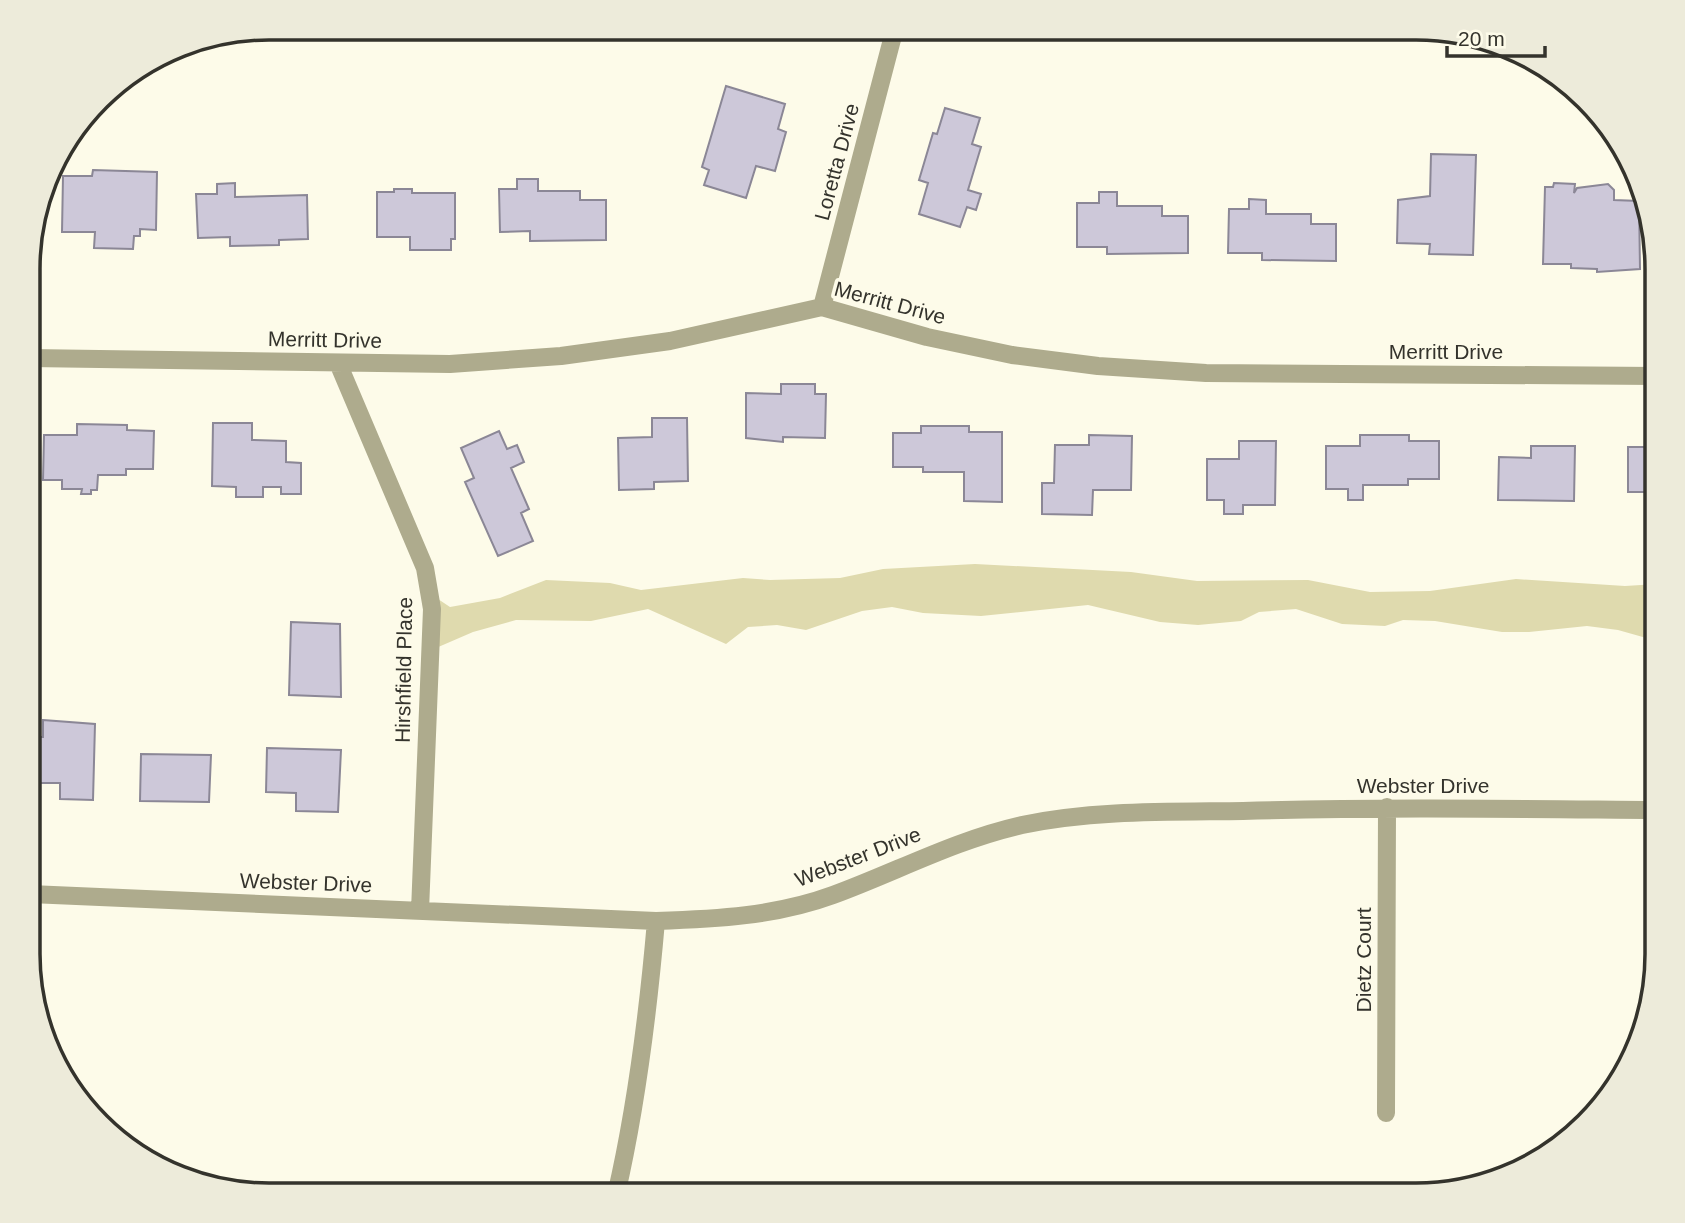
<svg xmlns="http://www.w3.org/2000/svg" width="1685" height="1223" viewBox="0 0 1685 1223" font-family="Helvetica,sans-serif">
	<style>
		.green { fill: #dfdaae }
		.building { fill: #cdc8d9; stroke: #8b8796; stroke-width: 2 }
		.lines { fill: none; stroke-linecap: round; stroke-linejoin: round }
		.street { stroke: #aeab8d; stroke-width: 18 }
		.labels { text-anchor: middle; stroke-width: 7; stroke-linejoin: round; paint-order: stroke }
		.street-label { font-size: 21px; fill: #34332c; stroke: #fdfbe9 }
		.rim { fill: none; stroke: #34332c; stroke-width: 3.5 }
	</style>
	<rect width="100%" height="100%" fill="#fdfbe9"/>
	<path class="green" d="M975 564 1131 572 1197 581 1308 580 1370 592 1430 591 1516 579 1625 586 1657 584V641L1618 630 1587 626 1529 632H1502L1435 621 1403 620 1385 626 1342 624 1296 609 1259 612 1241 621 1198 625 1160 622 1088 605 981 616 923 613 892 607 862 611 806 630 777 625 748 627 726 644 648 609 591 621 516 620 473 632 436 648 429 593 450 607 500 598 546 580 610 583 641 590 743 578 770 580 840 578 883 569Z"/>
	<path class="building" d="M726 86 785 104 778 129 786 132 775 171 756 166 746 198 704 185 709 170 702 167Z
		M945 108 980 118 972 144 981 147 968 190 981 194 976 210 967 207 960 227 919 214 928 183 919 180 933 133 937 134Z
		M1431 154 1476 155 1473 255 1429 254 1430 244 1397 243 1398 200 1430 196Z
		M93 170 157 172 156 230 140 229V236H134L133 249 94 248 95 232H62L63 176H92Z
		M517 179H538V191H580V200H606V240L530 241V231L500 232 499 189H517Z
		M235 183V197L307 195 308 239 279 240V245L230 246V237L198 238 196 194H217V184Z
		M1554 183 1575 184 1574 193 1577 188 1608 184 1614 190V200L1639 201 1640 269 1597 272V269L1571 268V264H1543L1545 187H1553Z
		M394 189H412V193H455V239H451V250H410V237H377V192H394Z
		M1099 192H1117V206H1162V216H1188V253L1107 254V247H1077V203H1099Z
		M1249 199 1266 200V214H1311V224H1336V261L1262 260V253H1228L1229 209H1249Z
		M781 384H815V394H826L825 438 783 437V442L746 438V393L781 394Z
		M652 418H687L688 481 654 482V489L619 490 618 438 652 437Z
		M213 423H252V440L286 441V462L301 463V494H281V487H263V497H236V487L212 486Z
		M77 424 127 425V430L154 431 153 469H126V475H98L97 490H91V494H81L82 489H62V480H43L44 435H77Z
		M921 426H969V432H1002V502L964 501V472H923V467H893V433H921Z
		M499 431 507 449 517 445 524 462 511 468 529 509 521 513 533 541 498 556 465 482 474 478 461 448Z
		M1089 435 1132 436 1131 490H1093L1092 515 1042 514V483H1054L1055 445H1089Z
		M1360 435H1409V441H1439V479H1408V485H1363V500H1348V489H1326V446H1360Z
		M1239 441H1276L1275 505H1243V514H1224V500H1207V459H1239Z
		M1531 446H1575L1574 501 1498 500 1499 457 1531 458Z
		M1628 447H1657V501H1645V492H1628Z
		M291 622 340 624 341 697 289 695Z
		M43 720 95 724 93 800 60 799V783H30V737H43Z
		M267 748 341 750 338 812 296 811V793L266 792Z
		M141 754 211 755 209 802 140 801Z"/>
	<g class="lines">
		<path class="street" d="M822 307 895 28
			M30 358 450 364 561 356 670 341 822 307 927 337 1012 355 1098 366 1206 373 1657 376
			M338 363 425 568 432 609 420 911
			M30 894 656 921C716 919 776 916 833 895 896 872 955 840 1022 825 1094 810 1170 812 1243 811 1381 807 1519 809 1657 810
			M1386 1113 1387 807
			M616 1195C637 1104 648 1014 656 921"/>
	</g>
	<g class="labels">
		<g class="street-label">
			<text transform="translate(837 162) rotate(-75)" y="7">Loretta Drive</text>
			<text transform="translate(890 303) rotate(15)" y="7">Merritt Drive</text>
			<text transform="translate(325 340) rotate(1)" y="7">Merritt Drive</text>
			<text x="1446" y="359">Merritt Drive</text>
			<text transform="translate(404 670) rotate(-89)" y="7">Hirshfield Place</text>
			<text x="1423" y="793">Webster Drive</text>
			<text transform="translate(858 857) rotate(-21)" y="7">Webster Drive</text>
			<text transform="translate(306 883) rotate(2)" y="7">Webster Drive</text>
			<text transform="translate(1364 960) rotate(-90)" y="7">Dietz Court</text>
		</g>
	</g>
	<path d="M0 0H1685V1223H0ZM269 40H1416A229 229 0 0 1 1645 269V954A229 229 0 0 1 1416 1183H269A229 229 0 0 1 40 954V269A229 229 0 0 1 269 40Z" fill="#edebda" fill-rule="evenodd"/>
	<path class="rim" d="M269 40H1416A229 229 0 0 1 1645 269V954A229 229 0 0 1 1416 1183H269A229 229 0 0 1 40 954V269A229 229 0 0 1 269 40Z"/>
	<path d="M1447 46v10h98v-10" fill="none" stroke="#34332c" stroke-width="3.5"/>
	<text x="1458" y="46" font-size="21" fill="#34332c" stroke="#fdfbe9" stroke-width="5" paint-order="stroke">20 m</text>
</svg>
